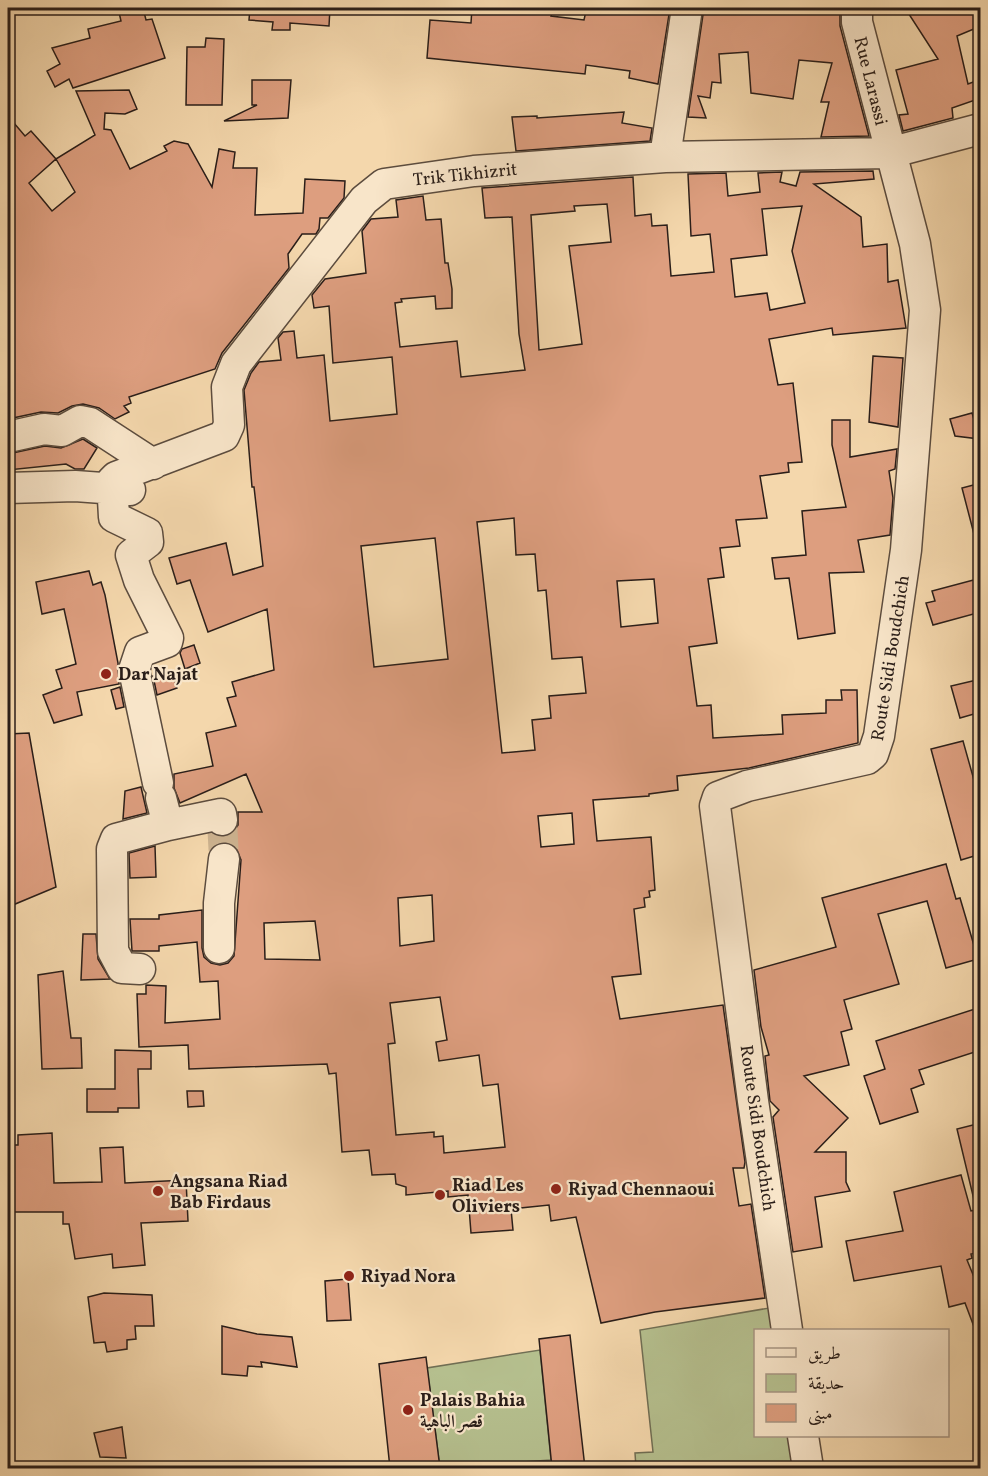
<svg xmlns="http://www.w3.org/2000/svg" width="988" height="1476" viewBox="0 0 988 1476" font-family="Vollkorn,Amiri,serif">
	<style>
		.green { fill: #b5bf8e; stroke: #706e54; stroke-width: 1.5 }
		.building { fill: #dd9e7f; stroke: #2a1e19; stroke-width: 1.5; fill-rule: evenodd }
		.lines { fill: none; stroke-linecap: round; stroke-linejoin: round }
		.minor-tunnel { stroke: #ccb28f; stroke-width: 30; stroke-dasharray: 30 15; stroke-linecap: butt }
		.minor-casing { stroke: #5c4c3e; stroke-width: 33 }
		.minor { stroke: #f8e5c9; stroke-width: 30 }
		.poi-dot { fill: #8f2418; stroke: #f8e5c9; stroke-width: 2 }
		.labels { text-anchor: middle; stroke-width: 4.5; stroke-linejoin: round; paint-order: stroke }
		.street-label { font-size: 18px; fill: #2a1e19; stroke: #f8e5c9 }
		.poi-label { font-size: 18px; font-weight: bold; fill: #2a1e19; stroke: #f8e5c9; text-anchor: start }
	</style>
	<rect width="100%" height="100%" fill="#f4d7ac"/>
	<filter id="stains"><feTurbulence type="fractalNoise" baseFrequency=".00333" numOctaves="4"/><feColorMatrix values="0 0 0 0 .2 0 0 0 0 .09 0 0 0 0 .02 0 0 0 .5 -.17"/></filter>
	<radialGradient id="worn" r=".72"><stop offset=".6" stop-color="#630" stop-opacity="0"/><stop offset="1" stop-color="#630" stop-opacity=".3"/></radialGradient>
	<path class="green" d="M775 1307 778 1330H756V1436H791L795 1468H636L635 1453 653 1452 640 1330Z
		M540 1350 551 1460 440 1468 427 1368Z"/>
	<path class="building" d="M118 8H143L146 20 152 19 165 58 73 88 69 79 55 87 47 71 60 64 52 48 90 38 88 29 121 21Z
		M250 8H330L329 26 290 23V30H272L273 22 249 20Z
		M472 8H553L551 16 584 20 586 11 595 12 596 8H670L658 84 629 78 630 71 586 65 585 74 427 58 430 20 471 23Z
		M704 8H840V26L869 136 821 137 829 102H821L832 63 799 60 793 99 751 93 748 52 719 54 721 83 712 82 710 98 698 96 706 118 688 117Z
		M905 8H981V26L957 36 968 84 981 79V98L952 108 953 118 903 131 899 115 908 114 896 70 938 59Z
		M206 38 224 39 222 105H186L187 47H205Z
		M252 80H291L288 118 224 121 257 105H252Z
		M129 90 137 109 125 114 105 113 104 129 111 130 130 169 167 151 164 146 174 141 188 144 212 187 219 149 235 152 233 168H257L255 215 303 213 305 179 345 181 344 198 328 218H320L319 229 316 234H302L288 254 289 268 222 353 215 369 129 397 131 403 124 406 129 412 115 419 99 408 83 404 72 406 58 413 41 412 8 419V116L25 136 31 131 56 159 95 135 76 91ZM56 159 75 192 52 211 29 183Z
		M624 112 622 123 652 128 650 141 516 151 512 117 537 116V118Z
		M873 171 874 179 814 184 861 217 863 247 887 244 888 282 898 280 906 328 833 335 832 328 769 339 778 385 793 383 802 462 788 463 789 472 760 476 767 518 736 520 740 546 720 548 724 577 708 579 717 643 689 647 697 706 711 705 713 738 783 734 782 715 826 713V700H842L841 690H857L858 743 749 768 677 776 678 790 649 794V796L593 800 597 841 651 837 655 890 649 891 650 897 644 898 645 907 634 909 641 974 612 977 620 1019 723 1005 745 1162 744 1168H733L739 1206 751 1204 765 1298 655 1312 601 1323 576 1217 551 1221 549 1205 511 1209 513 1230 471 1233 468 1195 448 1197V1191L406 1195V1187L396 1184 395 1174 372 1175 369 1150 342 1152 336 1073 329 1074 327 1064 189 1069 188 1045 139 1047 137 994H146V985L166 986 165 1023 220 1019 218 981 200 982 197 942 159 946V951H132L130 919H159V915L202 910V948L204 957 211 963 220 965 228 963 234 956 241 860 235 846 227 842 218 843V836L225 837 233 833 238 825V812H262L246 774 180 803 174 788V774L213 766 206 733 236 726 227 698 236 696 232 682 274 670 267 609 208 632 190 580 177 584 169 558 226 543 233 575 263 566 254 487H252L244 390 251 373 259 362 281 360 278 338 283 332 294 331 297 358 324 355 330 421 397 414 392 357 333 363 329 306 314 308 312 295 325 279 366 273 362 231 371 219 398 217 396 200 423 196 426 220 441 219 445 263H448L452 289V308L436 309 435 296 401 299 402 302 395 303 400 347 457 341 461 377 525 370 519 334 512 217 485 218 482 188 633 177 635 216 651 214 652 226 667 225 671 276 714 272 710 234 691 236 688 174 726 173 728 196 760 192 758 173 782 172 780 182 796 186 800 172ZM607 204 611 242 569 246 582 344 539 350 531 215 575 211 574 206ZM802 206 792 251 805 303 770 310 767 293 735 297 731 259 767 255 762 209ZM514 518 516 555 535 554 538 591 546 590 552 659 582 657 586 693 549 696 551 718 532 720 535 750 502 753 477 522ZM435 538 448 659 374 667 361 546ZM654 579 658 623 621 627 617 581ZM572 813 574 844 541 847 538 816ZM432 895 434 941 400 946 398 898ZM315 921 320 960 265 959 264 923ZM440 997 447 1040 436 1042 439 1061 479 1055 483 1086 498 1084 505 1147 444 1153 443 1136 434 1137V1132L396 1135 388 1044 395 1043 390 1003Z
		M873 356 903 358 898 427 869 422Z
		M972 413 980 439 955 436 950 419Z
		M832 420H850V457L897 449 895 469 889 471 893 498 890 535 858 540 864 572 829 573 835 633 798 639 789 578 775 579 772 558 806 555 802 511 846 507 832 445Z
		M83 439 97 448 84 469H75L66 464 8 470V454L45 446 61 448Z
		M981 483V538H975L962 488Z
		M89 571 93 585 101 582 105 595 118 663 119 684 77 692 82 715 54 723 43 695 62 688 56 670 76 664 64 609 42 614 36 582Z
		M981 578V612L933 625 926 603 935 601 932 591Z
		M194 645 200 663 185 669 180 653 182 649Z
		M172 670 177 688 157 695 153 676Z
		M981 679V712L960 718 951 686Z
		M120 687 124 707 116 709 111 690Z
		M29 733 56 887 8 907V734Z
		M963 741 981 805V854L961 860 931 749Z
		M141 787 147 813 123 819 125 791Z
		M155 846 156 877 130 878 129 853Z
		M946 864 956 899 960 898 978 959 946 968 927 901 878 914 899 984 844 1000 852 1029 841 1032 849 1065 804 1076 848 1118 815 1152H846V1182L850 1191 815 1197 822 1247 793 1252 773 1117 779 1110 770 1101 765 1056 769 1055 761 1027 754 970 836 947 822 898Z
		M83 934H96L98 959 110 979 81 980Z
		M63 971 71 1038H81L82 1068 42 1069 38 975Z
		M981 1007V1050L919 1070 924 1084 911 1089 918 1112 880 1124 864 1076 885 1069 876 1041Z
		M115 1050 151 1051V1069H138L139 1108H118V1112H87V1089H115Z
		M187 1091H203L204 1106 188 1107Z
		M981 1123V1199L974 1200 957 1129Z
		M52 1133 54 1183 102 1182 100 1148 123 1147 125 1183 186 1180 188 1221 141 1223 145 1265 113 1268 112 1254 75 1259 69 1224H63V1212H10V1145H18V1135Z
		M961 1175 971 1211 981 1209V1252L971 1254 972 1258 967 1260 981 1294 979 1340 965 1303 949 1307 941 1266 854 1281 846 1241 903 1231 894 1192Z
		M348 1279 351 1320 327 1321 325 1281Z
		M104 1293 152 1295 154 1326H135L136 1339 127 1340V1349L107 1352 105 1342 94 1343 88 1297Z
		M222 1326 257 1334 292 1337 297 1367 261 1362 262 1367 248 1366 247 1376 222 1374Z
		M570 1335 585 1468H552L539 1339Z
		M426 1357 440 1468H390L379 1364Z
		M122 1427 126 1458 100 1457 94 1433Z"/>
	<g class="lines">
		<path class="minor-tunnel" d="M222 820 224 859"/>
		<defs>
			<path id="minor" d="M665 157 687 8
				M8 437 44 429 62 431 80 421 90 423 153 464
				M8 488 75 486 130 490
				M158 783 134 670 140 652 167 642 168 638 139 580 131 555 148 542 147 533 114 517 112 481 116 477 224 436 229 425 227 387 236 364 364 200 384 184 474 171 665 157 889 153 980 129
				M168 825 221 814 222 820
				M219 948V903L224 859
				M140 969 122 968 113 951 112 849 116 839 168 825 161 798
				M787 1330 753 1101 715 806 718 797 747 786 867 759 873 754 879 736 906 550 925 310 915 244 857 22V8
				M803 1436 808 1468"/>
		</defs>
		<use href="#minor" class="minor-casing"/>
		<use href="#minor" class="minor"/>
	</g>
	<g class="poi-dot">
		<circle cx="106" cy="674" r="6"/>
		<circle cx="556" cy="1189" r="6"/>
		<circle cx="158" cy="1191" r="6"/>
		<circle cx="440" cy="1195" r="6"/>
		<circle cx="349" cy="1276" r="6"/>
		<circle cx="408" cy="1410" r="6"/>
	</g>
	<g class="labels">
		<g class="street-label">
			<text transform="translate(871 81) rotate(76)" y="6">Rue Larassi</text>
			<text transform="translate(465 174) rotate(-6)" y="6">Trik Tikhizrit</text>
			<text transform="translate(890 658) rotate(-81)" y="6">Route Sidi Boudchich</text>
			<text transform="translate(758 1128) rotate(82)" y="6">Route Sidi Boudchich</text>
		</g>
		<g class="poi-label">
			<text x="118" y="680">Dar Najat</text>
			<text x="170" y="1187">Angsana Riad<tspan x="170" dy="21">Bab Firdaus</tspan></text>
			<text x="452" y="1191">Riad Les<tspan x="452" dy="21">Oliviers</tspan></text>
			<text x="568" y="1195">Riyad Chennaoui</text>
			<text x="361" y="1282">Riyad Nora</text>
			<text x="420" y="1406">Palais Bahia<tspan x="420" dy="21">قصر الباهية</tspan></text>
		</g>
	</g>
	<rect width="988" height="1476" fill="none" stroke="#f4d7ac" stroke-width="30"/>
	<rect x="9" y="9" width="970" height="1458" fill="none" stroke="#2a1e19" stroke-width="3"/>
	<rect x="15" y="15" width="958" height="1446" fill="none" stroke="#2a1e19" stroke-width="1.5"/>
	<rect x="754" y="1329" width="195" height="108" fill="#f8e5c9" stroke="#a69583" stroke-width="1.5"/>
	<rect x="766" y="1348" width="30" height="9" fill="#f8e5c9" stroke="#a69583" stroke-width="1.5"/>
	<text x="808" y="1359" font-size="18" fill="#2a1e19">طريق</text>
	<rect x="766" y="1374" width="30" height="18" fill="#b5bf8e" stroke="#a69583" stroke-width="1.5"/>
	<text x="808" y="1389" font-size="18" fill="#2a1e19">حديقة</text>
	<rect x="766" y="1404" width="30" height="18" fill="#dd9e7f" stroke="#a69583" stroke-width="1.5"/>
	<text x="808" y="1419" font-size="18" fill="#2a1e19">مبنى</text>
	<rect width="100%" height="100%" filter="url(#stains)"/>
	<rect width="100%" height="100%" fill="url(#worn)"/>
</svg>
